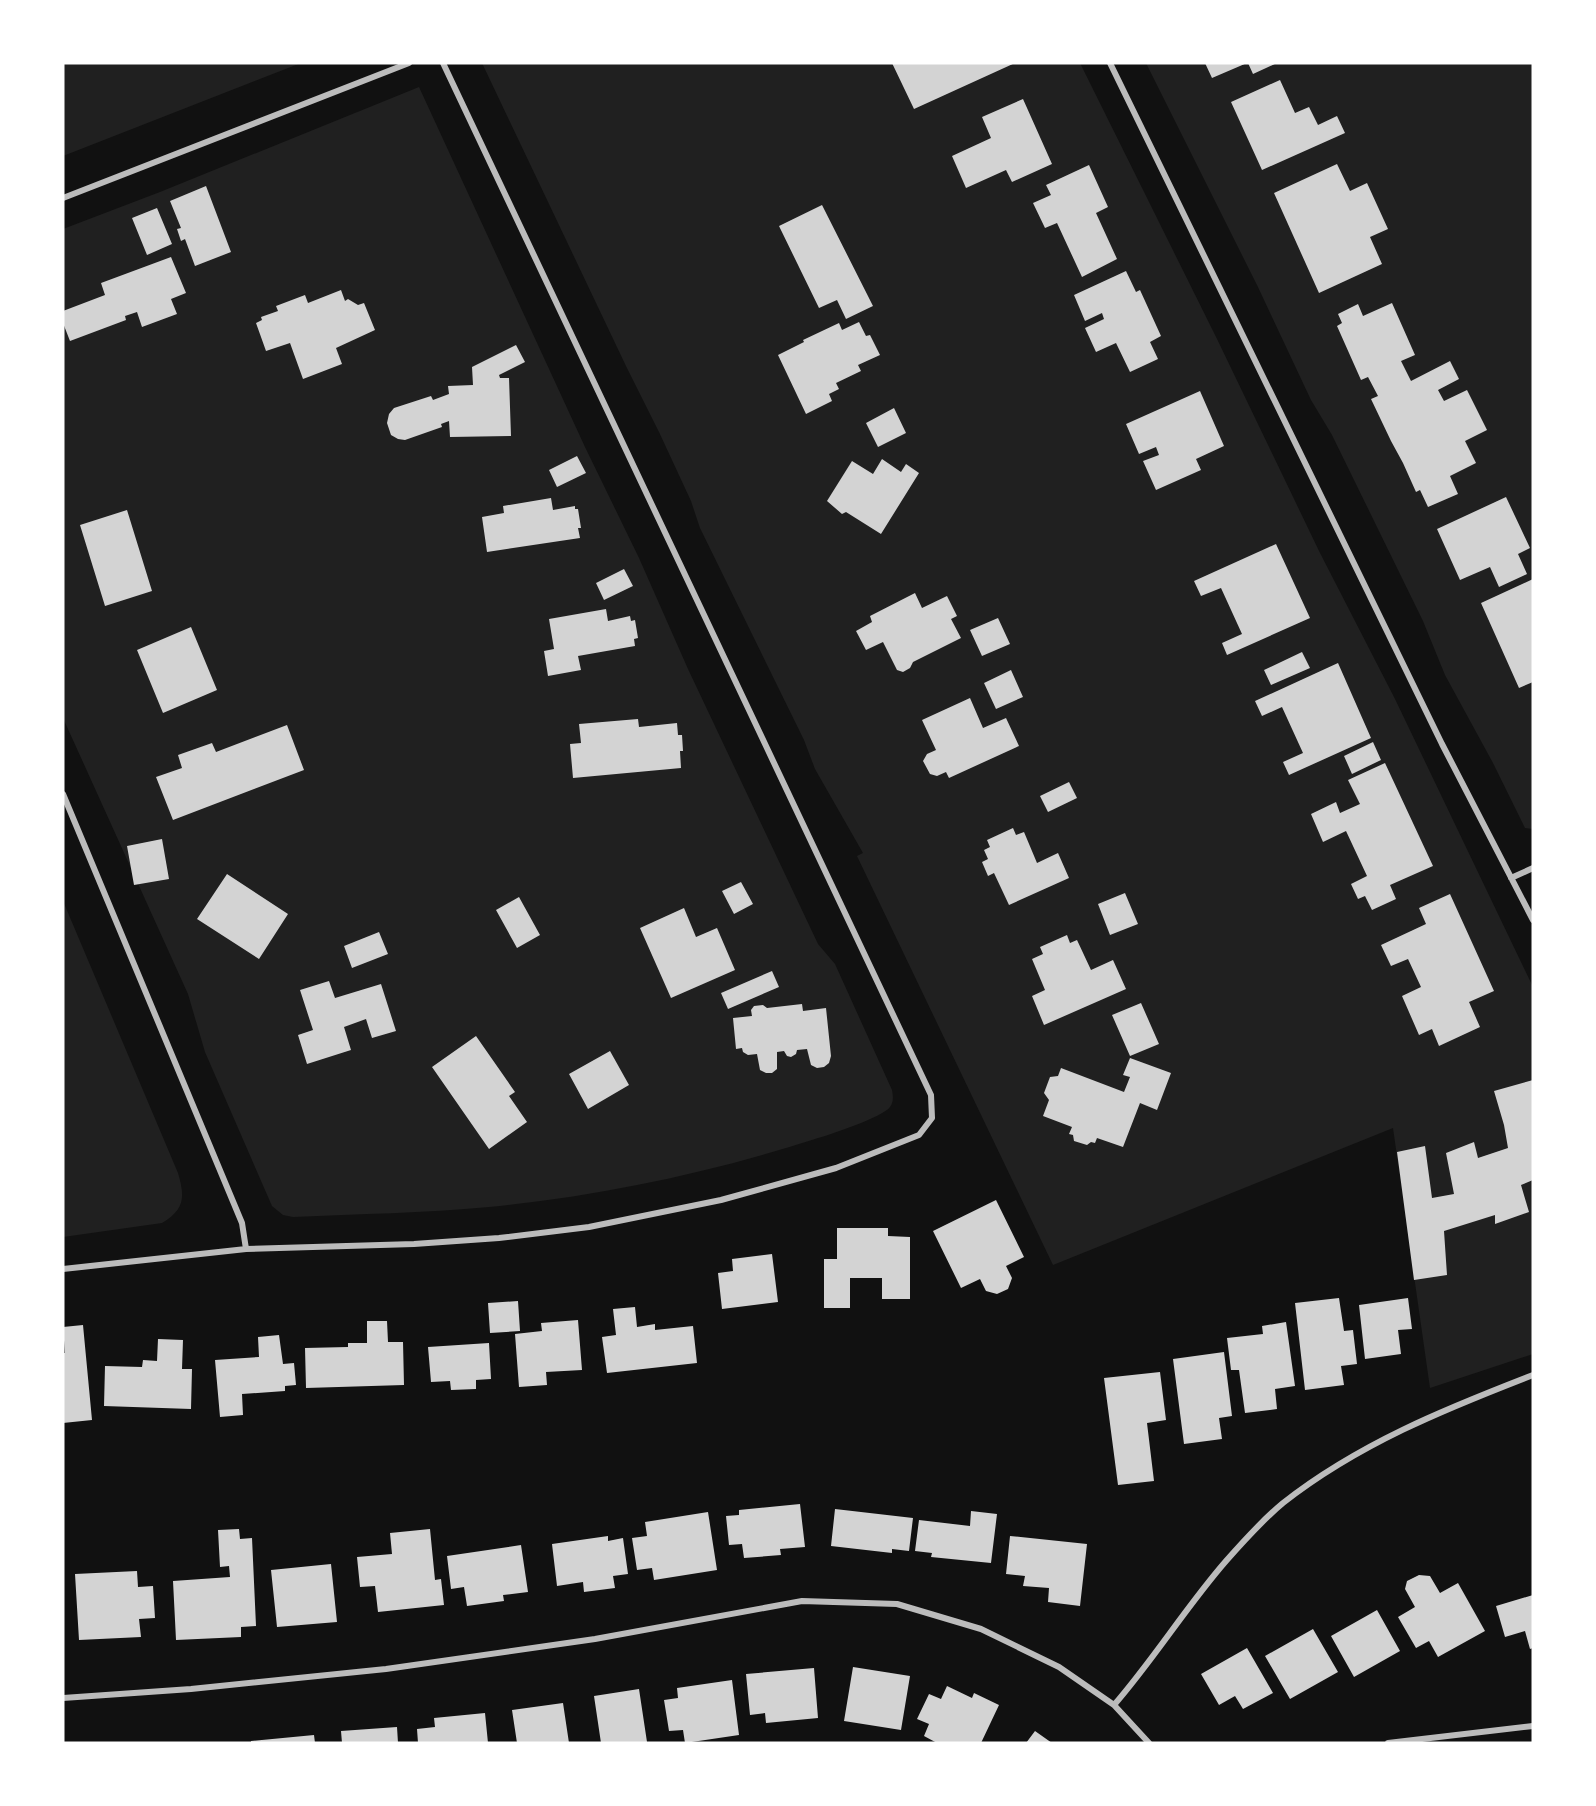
<svg xmlns="http://www.w3.org/2000/svg" width="1596" height="1806" viewBox="0 0 1596 1806" font-family="'Source Sans 3',sans-serif">
	<style>
		.green { fill: #202020 }
		.building { fill: #d3d3d3 }
		.lines { fill: none; stroke-linecap: round; stroke-linejoin: round }
		.minor { stroke: #bcbcbc; stroke-width: 6 }
	</style>
	<rect width="100%" height="100%" fill="#111"/>
	<path class="green" d="M63 63H301L63 156Z
		M482 63H1080L1218 341 1320 553 1395 699 1533 987V1354L1430 1388 1393 1128 1053 1265 857 856 863 853 815 769 804 740 700 528 691 501 659 432 626 366Z
		M1146 63H1533V829L1525 828 1493 763 1445 675 1423 621 1332 435 1311 400 1257 285Z
		M419 87 585 447 639 558 688 669 818 944 835 964 892 1090C893 1096 894 1101 890 1107 883 1117 829 1135 815 1139 709 1173 600 1196 489 1207 424 1213 359 1214 293 1217L283 1215 272 1206 205 1052 188 994 63 718V229L160 192Z
		M63 901 178 1173C185 1197 185 1209 162 1223L63 1237Z"/>
	<path class="building" d="M892 63H1015L914 109Z
		M1205 63H1247L1212 78Z
		M1248 63H1277L1253 74Z
		M1280 80 1295 113 1309 107 1318 125 1337 116 1345 133 1262 170 1231 102Z
		M1023 99 1052 164 1012 182 1006 170 966 188 952 156 991 138 982 117Z
		M1337 164 1350 191 1367 183 1388 229 1370 237 1382 264 1319 293 1274 193Z
		M1089 165 1108 207 1096 213 1117 259 1082 277 1057 223 1045 228 1033 203 1051 195 1046 185Z
		M206 186 231 252 195 266 185 239 181 241 177 229 181 228 170 201Z
		M822 205 873 306 846 319 837 300 819 308 779 226Z
		M157 208 172 244 147 255 132 218Z
		M171 257 186 293 171 299 177 314 142 327 137 312 125 316 126 320 70 341 63 323V311L105 295 101 283Z
		M1126 271 1136 292 1140 290 1161 336 1150 342 1158 359 1130 372 1116 343 1096 352 1085 328 1104 319 1102 313 1085 321 1074 295Z
		M341 290 345 301 348 299 358 305 364 303 375 330 336 348 342 364 303 379 290 343 266 351 256 323 262 320 261 317 278 311 276 306 305 295 308 303Z
		M1392 303 1415 355 1401 361 1411 381 1450 361 1459 379 1438 390 1444 401 1467 390 1487 430 1465 441 1476 463 1450 476 1458 494 1428 507 1420 490 1416 492 1403 463 1391 441 1371 399 1378 396 1368 377 1361 380 1337 326 1342 323 1338 314 1358 304 1363 316Z
		M859 322 866 336 870 335 880 355 858 365 861 371 836 383 839 389 829 394 832 401 806 414 778 355 804 342 803 340 839 323 842 330Z
		M516 345 525 362 499 375 500 378H509L511 436 450 437 449 421 441 424 442 427 405 440 398 439 391 435 387 423 389 414 394 408 431 396 433 400 449 394 448 386 473 385 472 367Z
		M1200 391 1224 446 1196 459 1201 470 1156 490 1143 461 1159 455 1156 447 1139 454 1126 424Z
		M894 408 906 433 878 447 866 423Z
		M577 456 586 473 557 487 549 470Z
		M882 459 901 472 906 464 919 473 881 534 846 512 842 514 827 501 852 461 873 474Z
		M1506 497 1530 548 1518 554 1527 574 1499 587 1490 567 1460 580 1437 529Z
		M551 498 553 510 575 506V509H578L581 528H578L580 538 487 552 482 517 504 513 503 506Z
		M127 510 152 591 105 606 80 525Z
		M1276 544 1310 618 1227 655 1222 643 1242 634 1221 588 1201 596 1194 581Z
		M624 569 633 586 604 600 596 583Z
		M1533 579V682L1519 688 1481 603Z
		M915 593 922 608 947 596 957 616 951 619 961 638 913 662 910 668 903 672 897 670 883 642 866 650 856 631 872 622 870 616Z
		M606 609 608 621 630 616 631 621 635 620 638 638 634 639 635 646 578 656 581 670 548 676 544 651 554 649 549 619Z
		M998 618 1010 644 982 656 970 630Z
		M191 627 217 690 163 713 137 650Z
		M1302 652 1310 668 1271 685 1264 670Z
		M1338 663 1371 738 1289 775 1283 762 1303 753 1282 707 1262 716 1255 701Z
		M1011 670 1023 697 996 709 984 683Z
		M970 698 983 728 1006 718 1019 746 949 778 946 772 937 776 930 774 923 761 927 754 936 750 922 720Z
		M638 719 639 727 677 723 678 735H682L683 751H680L681 768 573 778 570 744 581 743 579 724Z
		M287 725 304 770 173 820 156 777 182 768 178 755 212 743 216 752Z
		M1373 742 1381 760 1352 774 1344 756Z
		M1385 763 1433 866 1390 885 1396 899 1372 910 1365 896 1358 899 1351 884 1367 876 1346 831 1323 842 1311 814 1336 802 1340 813 1360 804 1348 780Z
		M1069 782 1077 798 1048 812 1040 796Z
		M1013 828 1016 835 1024 832 1037 863 1058 853 1069 878 1009 905 994 873 988 876 982 862 988 859 984 850 990 847 987 840Z
		M162 839 169 879 134 885 127 846Z
		M227 874 288 914 259 959 197 919Z
		M741 882 753 904 734 914 722 891Z
		M1125 893 1138 924 1110 935 1098 904Z
		M1450 894 1494 991 1469 1002 1480 1027 1439 1046 1432 1029 1419 1035 1402 996 1421 987 1408 959 1391 966 1381 945 1426 924 1419 908Z
		M519 897 540 935 517 948 496 910Z
		M684 908 696 937 717 928 735 970 671 998 640 928Z
		M379 932 388 954 352 968 344 946Z
		M1067 935 1070 943 1077 940 1091 970 1113 960 1126 989 1044 1025 1032 996 1045 990 1032 959 1043 954 1040 947Z
		M772 971 779 987 728 1009 721 993Z
		M329 981 335 998 381 984 396 1031 372 1038 366 1019 344 1027 351 1050 307 1064 298 1035 313 1030 300 990Z
		M1141 1003 1159 1044 1130 1056 1112 1015Z
		M802 1004 803 1011 826 1008 831 1056 829 1063 824 1067 817 1068 811 1065 807 1049 797 1050 796 1054 791 1057 787 1056 784 1051 777 1052V1069L772 1073H766L760 1070 757 1054 748 1055 743 1052 742 1048 736 1049 733 1018 752 1016 751 1010 754 1006 763 1005 767 1008Z
		M476 1036 515 1092 509 1096 527 1122 489 1149 432 1067Z
		M610 1051 629 1085 588 1109 569 1074Z
		M1130 1058 1171 1073 1157 1110 1140 1103 1123 1147 1097 1138 1095 1143 1091 1142 1087 1145 1074 1141 1073 1135 1069 1134 1072 1127 1043 1116 1049 1100 1044 1093 1050 1077 1058 1076 1061 1068 1124 1092 1130 1077 1123 1075Z
		M1533 1080V1180L1521 1185 1529 1212 1495 1224V1215L1444 1231 1447 1275 1414 1280 1397 1152 1425 1146 1432 1198 1454 1194 1446 1153 1474 1142 1478 1158 1508 1148 1504 1125 1494 1091Z
		M996 1200 1024 1257 1006 1266 1012 1278 1008 1289 997 1294 986 1291 980 1279 961 1288 933 1231Z
		M837 1228H888V1236L910 1237V1299H882V1278H850V1308H824V1259H837Z
		M772 1254 778 1302 722 1309 718 1273 733 1271 732 1259Z
		M1339 1298 1344 1331 1353 1330 1357 1364 1341 1366 1344 1385 1305 1390 1295 1303Z
		M1408 1298 1412 1329 1398 1330 1401 1354 1365 1359 1359 1305Z
		M518 1301 520 1331 490 1333 488 1303Z
		M635 1307 637 1327 655 1324V1330L693 1326 697 1363 607 1373 602 1337 616 1335 613 1309Z
		M578 1320 582 1370 546 1372 547 1385 519 1387 515 1334 542 1331 541 1323Z
		M367 1321H387L388 1342H403L404 1385 306 1388 305 1348 348 1347V1343H367Z
		M1286 1322 1295 1386 1275 1389 1277 1409 1245 1413 1239 1370H1231L1227 1338 1263 1334 1262 1326Z
		M83 1325 92 1420 63 1423V1353H65L63 1327Z
		M279 1335 283 1364 294 1363 296 1385 285 1386V1391L242 1394 243 1415 220 1417 215 1360 259 1357 258 1337Z
		M158 1339 183 1340 182 1369H192L191 1409 104 1406 105 1366 142 1367 143 1360 157 1361Z
		M489 1343 491 1379 476 1380V1389L451 1390 450 1381 431 1382 428 1347Z
		M1224 1352 1232 1416 1219 1418 1222 1439 1184 1444 1173 1359Z
		M1160 1372 1166 1420 1147 1423 1154 1481 1118 1485 1104 1378Z
		M800 1504 805 1547 780 1549 781 1555 744 1558 742 1544 729 1545 726 1516 739 1515V1510Z
		M835 1509 913 1518 909 1551 892 1549V1553L831 1546Z
		M971 1511 997 1514 991 1563 931 1557 932 1553 915 1551 919 1520 970 1526Z
		M708 1512 717 1570 654 1580 652 1568 637 1570 632 1538 647 1536 645 1522Z
		M239 1529 240 1539 252 1538 256 1626 241 1627V1637L176 1640 173 1581 230 1577 229 1566 220 1567 218 1530Z
		M430 1529 435 1580 441 1579 444 1605 378 1612 375 1586 360 1587 357 1557 392 1554 390 1533Z
		M608 1536V1541L623 1538 628 1574 613 1576 615 1588 584 1592 583 1582 557 1586 552 1544Z
		M1010 1536 1087 1544 1080 1606 1048 1602 1049 1588 1023 1586 1025 1576 1006 1574Z
		M521 1545 528 1592 503 1595 504 1601 467 1606 464 1587 451 1589 447 1556Z
		M331 1564 337 1622 277 1627 271 1570Z
		M137 1571 138 1587 153 1586 155 1618 139 1619 141 1637 79 1640 75 1574Z
		M1419 1575 1430 1576 1440 1593 1458 1583 1485 1631 1438 1657 1429 1641 1416 1648 1398 1617 1415 1607 1405 1589 1407 1581Z
		M1533 1595V1648L1530 1649 1525 1631 1505 1637 1496 1606Z
		M1377 1610 1400 1651 1354 1677 1331 1636Z
		M1313 1629 1338 1672 1290 1699 1265 1656Z
		M1247 1648 1273 1693 1243 1709 1235 1696 1219 1705 1201 1674Z
		M853 1667 910 1676 901 1730 844 1721Z
		M814 1668 818 1718 766 1723 765 1713 750 1715 746 1674Z
		M732 1680 739 1735 685 1743 683 1730 669 1731 664 1700 678 1698 677 1688Z
		M947 1686 972 1698 974 1693 999 1705 981 1743H937L924 1736 929 1724 917 1719 929 1694 941 1699Z
		M639 1689 647 1742 601 1743 594 1696Z
		M563 1703 569 1743H517L512 1710Z
		M485 1713 488 1743H418L417 1729 435 1727 434 1718Z
		M397 1727 398 1743H342L341 1731Z
		M1035 1731 1052 1743H1026Z
		M314 1735 315 1743H251V1741Z"/>
	<g class="lines">
		<path class="minor" d="M1110 63 1442 744 1533 920
			M63 198 409 63
			M63 794 242 1223 246 1249
			M1511 878 1533 868
			M63 1269 246 1249 414 1244 499 1238 589 1227 721 1200 836 1168 919 1135 932 1118 931 1095 443 63
			M63 1698 191 1689 386 1669 595 1639 802 1601 897 1604 981 1629 1059 1667 1114 1705 1149 1743
			M1114 1705C1154 1659 1186 1607 1226 1561 1241 1544 1266 1517 1283 1503 1358 1444 1445 1409 1533 1375
			M1388 1743 1533 1726"/>
	</g>
	<rect width="1596" height="1806" fill="none" stroke="#ffffff" stroke-width="129"/>
</svg>
